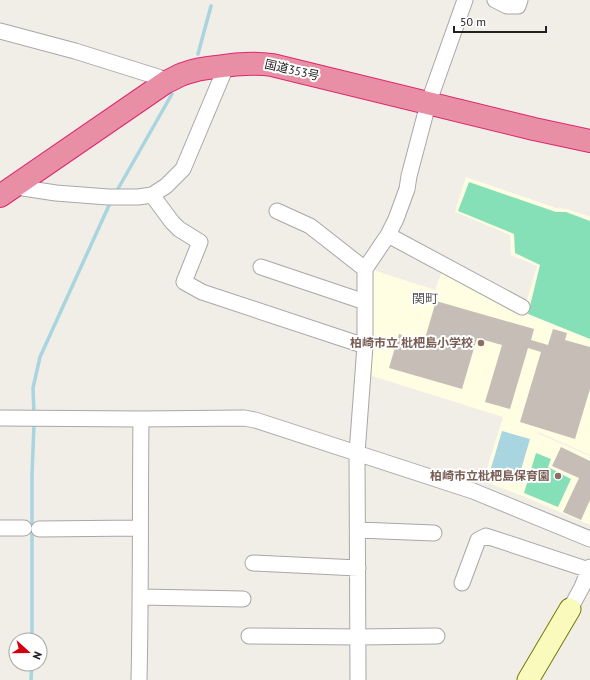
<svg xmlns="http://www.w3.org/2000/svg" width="590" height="680" viewBox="0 0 590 680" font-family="'PT Sans','Noto Sans JP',sans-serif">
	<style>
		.education { fill: #fffde2 }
		.pitch { fill: #85e0b8 }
		.water { fill: #a8d5df }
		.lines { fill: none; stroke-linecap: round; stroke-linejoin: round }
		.stream { stroke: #a8d5df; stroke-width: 3.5 }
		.building { fill: #c6bdb6 }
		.street-casing { stroke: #a8a8a8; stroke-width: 17 }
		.secondary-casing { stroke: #757b04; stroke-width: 23 }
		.highway-casing { stroke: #dd2770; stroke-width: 24 }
		.street { stroke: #fff; stroke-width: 15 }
		.secondary { stroke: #fafabc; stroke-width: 21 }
		.highway { stroke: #e88fa5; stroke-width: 22 }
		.education-dot { fill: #8d6e63; stroke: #fff; stroke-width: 1.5 }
		.labels { text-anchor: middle; stroke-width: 4; stroke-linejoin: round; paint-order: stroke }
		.street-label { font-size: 12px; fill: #212121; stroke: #fff }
		.education-label { font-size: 12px; font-weight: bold; fill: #785e54; stroke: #fff; text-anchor: end }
		.neighbourhood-label { font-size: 13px; fill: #545454; stroke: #fff }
	</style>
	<rect width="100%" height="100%" fill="#f1ede7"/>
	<path class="education" d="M466 177 556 208 567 209 590 217V455L538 432 537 433 590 456V525L520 495 524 481 520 495 483 481 503 417 372 376 370 269 435 290 443 269 524 310 537 266 511 255 510 235 455 212Z"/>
	<path class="pitch" d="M469 182 556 212H566L590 221V339L528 314 540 265 515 253 514 234 458 211Z
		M536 453 551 459 548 467 571 479 558 507 524 493Z"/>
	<path class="water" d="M502 431 530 439 517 483 489 475Z"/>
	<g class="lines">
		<path class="stream" d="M198 54 211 6
			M115 194 172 94
			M34 414 33 388 40 357 111 201
			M32 640V475L34 424
			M31 680 32 664"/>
	</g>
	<path class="building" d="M436 301 534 329 531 340 548 345 553 329 567 333 565 340 590 347V389L575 439 520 422 541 352 528 348 510 409 485 402 502 345 477 338 462 389 389 368 399 334 424 342Z
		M561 447 590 461V500L581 520 563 512 579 478 552 466Z"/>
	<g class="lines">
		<defs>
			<path id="street" d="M495 0 507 6H518L520 0
				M0 31 75 51 158 77 166 82
				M15 186 23 188 56 193 108 197H138L152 195 166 186 183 169 223 74 225 65
				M152 195 172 222 179 229 200 242 184 282 202 292 365 346
				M277 211 310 226 365 269
				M388 235 522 307
				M261 267 365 302
				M0 418 141 419 244 418 255 420 473 491 590 539
				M0 528H24
				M39 529 140 528
				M358 530 434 533
				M253 563 358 568
				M462 583 478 540 486 536 589 570
				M141 597 243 599
				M570 609 582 587 590 567
				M249 636 358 637 437 636
				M139 680C141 593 140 506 141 419
				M358 680 357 453 365 346V269L388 235 396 219 407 189 409 176 428 104 465 0"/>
			<path id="secondary" d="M528 680 570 609"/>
			<path id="highway" d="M0 196 166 82C172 80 177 76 183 74 194 70 205 68 216 67 235 64 253 62 272 65L534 129 590 141"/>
		</defs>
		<use href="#street" class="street-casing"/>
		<use href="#secondary" class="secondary-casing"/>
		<use href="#highway" class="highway-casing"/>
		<use href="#street" class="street"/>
		<use href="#secondary" class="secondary"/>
		<use href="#highway" class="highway"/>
	</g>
	<g class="education-dot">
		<circle cx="481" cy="343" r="4"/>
		<circle cx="558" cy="476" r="4"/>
	</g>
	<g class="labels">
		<g class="street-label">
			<text transform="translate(292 70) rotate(13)" y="4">国道353号</text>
		</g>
		<g class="education-label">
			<text x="473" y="347">柏崎市立 枇杷島小学校</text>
			<text x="550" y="480">柏崎市立枇杷島保育園</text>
		</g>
		<g class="neighbourhood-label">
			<text x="425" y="303">関町</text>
		</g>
	</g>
	<g transform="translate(28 652) rotate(111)"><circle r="19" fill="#ffffff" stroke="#a6a6a6"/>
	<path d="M0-3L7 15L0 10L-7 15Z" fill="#d1000c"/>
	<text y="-6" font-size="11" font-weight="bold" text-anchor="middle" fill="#212121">N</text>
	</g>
	<path d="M454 26v6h92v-6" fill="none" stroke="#212121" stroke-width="2"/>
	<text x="460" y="26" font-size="12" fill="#212121" stroke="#ffffff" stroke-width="3" paint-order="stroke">50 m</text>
</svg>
